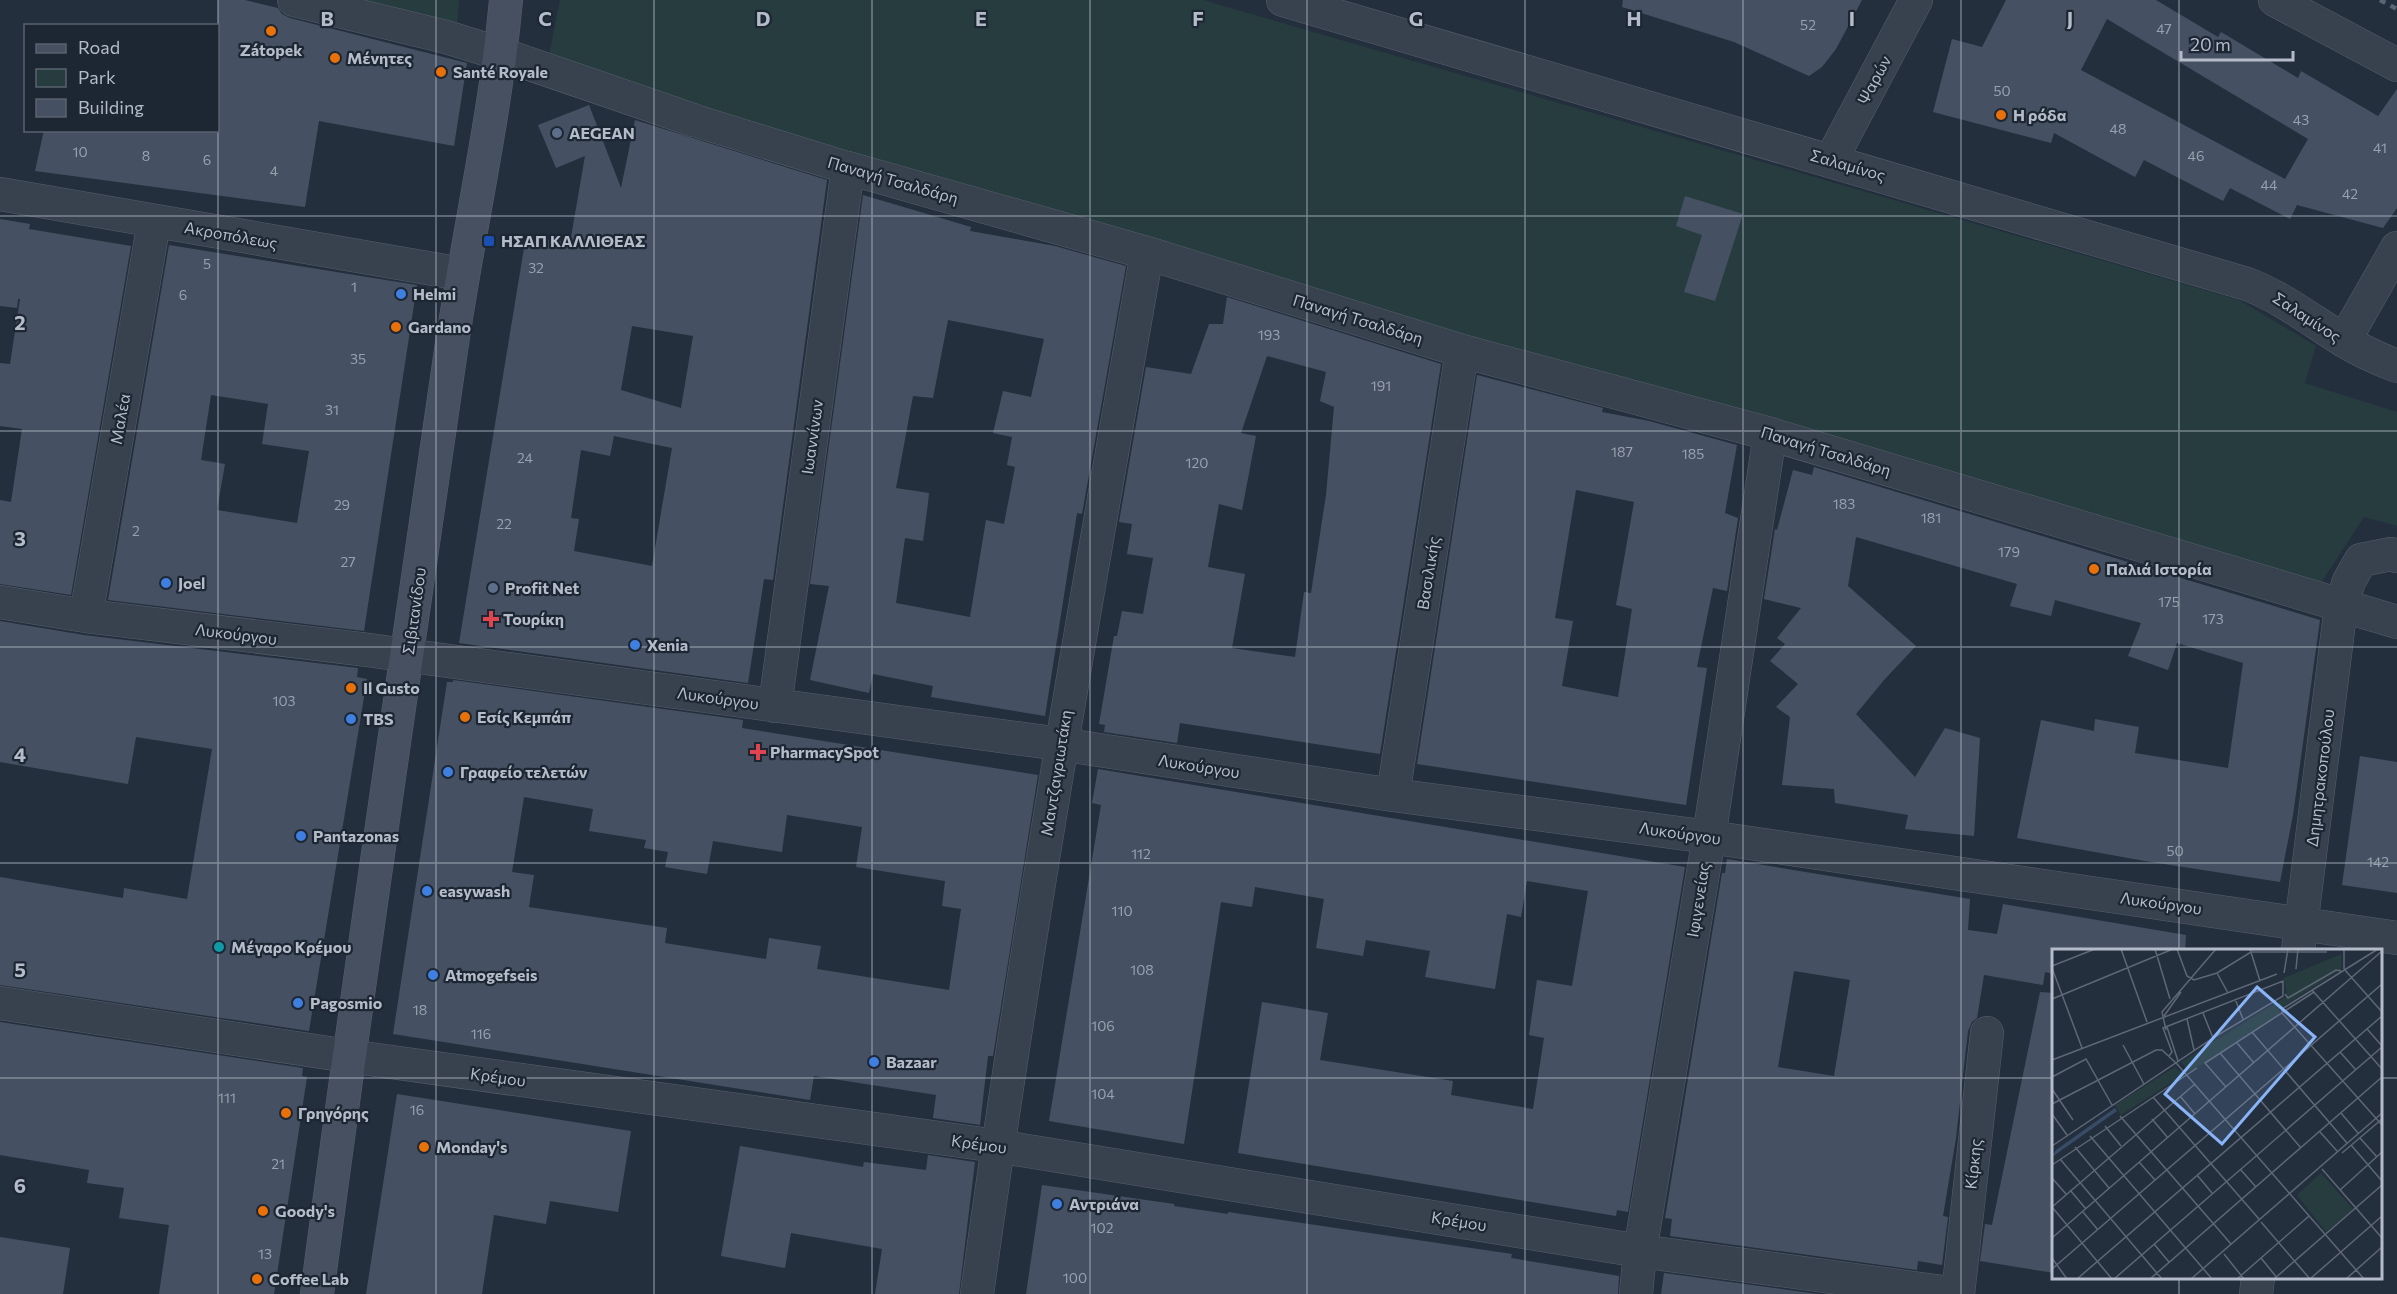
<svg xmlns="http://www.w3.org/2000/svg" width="2397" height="1294" viewBox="0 0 2397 1294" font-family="Commissioner,sans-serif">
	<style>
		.green { fill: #263c3f }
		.building { fill: #455162; fill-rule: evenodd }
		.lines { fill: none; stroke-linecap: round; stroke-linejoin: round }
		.pedestrian-casing { stroke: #565f6c; stroke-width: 33 }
		.minor-casing { stroke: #565f6c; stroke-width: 34 }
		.secondary-casing { stroke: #565f6c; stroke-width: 34 }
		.pedestrian { stroke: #38414e; stroke-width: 32 }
		.minor { stroke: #38414e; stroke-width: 33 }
		.secondary { stroke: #465061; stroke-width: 33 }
		.rail { stroke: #5a6575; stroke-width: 4.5; stroke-dasharray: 6 6; stroke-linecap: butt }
		.grid { fill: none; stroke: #b4bcc9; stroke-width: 1.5; stroke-opacity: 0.55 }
		.food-dot { fill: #e8710a; stroke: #1d2633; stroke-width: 2 }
		.service-dot { fill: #5c6f8a; stroke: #1d2633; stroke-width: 2 }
		.transit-dot { fill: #1a4fb4; stroke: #1d2633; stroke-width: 2 }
		.shop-dot { fill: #3f7fe0; stroke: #1d2633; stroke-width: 2 }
		.health-dot { fill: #e0444e; stroke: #1d2633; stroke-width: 2 }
		.culture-dot { fill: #0f9aa8; stroke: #1d2633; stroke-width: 2 }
		.labels { text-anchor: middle; stroke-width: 4.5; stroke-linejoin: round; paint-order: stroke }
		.number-label { font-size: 14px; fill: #98a1af }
		.poi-label { font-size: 16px; font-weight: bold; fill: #b4bcc9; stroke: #1d2633; text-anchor: start }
		.street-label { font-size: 16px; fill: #b4bcc9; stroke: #1d2633 }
		.inset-road { fill: none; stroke: #5e6776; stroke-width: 1.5 }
		.view { fill: #8ab4f8; fill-opacity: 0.15; stroke: #8ab4f8; stroke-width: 3 }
		.inset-edge { fill: none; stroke: #b4bcc9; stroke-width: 3 }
		.grid-label { font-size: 20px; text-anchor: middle; font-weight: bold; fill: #b4bcc9; stroke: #1d2633; stroke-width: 4.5; stroke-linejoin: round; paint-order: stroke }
	</style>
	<rect width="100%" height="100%" fill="#242f3e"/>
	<path class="green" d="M356 0H459L457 27Z
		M560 0H1203L2239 300 2316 346 2305 383 2397 412V526L2364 517 2317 589 858 167 549 55Z"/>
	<path class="building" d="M218 0H245L278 8 282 14 290 18 467 63 454 146 319 121 305 207 35 171 44 130H218Z
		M1623 0H1862L1836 49 1822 67 1809 76 1734 42 1622 7Z
		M2006 0H2156L2218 37 2221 32 2298 78 2301 71 2378 116 2397 89V208L2383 228 2297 205 2290 219 2230 188 2223 201 2144 160 2135 177 2054 133 2051 143 1933 112 1952 39 1982 47ZM2107 19 2308 139 2285 179 2081 70Z
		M589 105 621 188 635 120 827 180 773 580 764 579 748 683 459 643 526 236 570 243 585 156 556 168 538 125ZM632 326 693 336 681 408 621 390ZM614 436 672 448 652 566 574 551 579 519 571 518 581 450 610 456Z
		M863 195 971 227 970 231 1055 246 1126 266 1082 514 1077 513 1045 716 931 697 933 686 873 674 869 693 810 680 829 586 810 584ZM948 320 1044 339 1031 397 1003 391 993 433 1012 437 1007 465 1015 467 1004 524 986 520 970 617 896 603 905 538 923 541 928 503 929 493 896 488 913 396 933 398Z
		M1685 196 1743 214 1715 301 1684 292 1702 235 1676 226Z
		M0 219 30 224 29 229 131 246 71 595 0 584V500L11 502 22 429 0 426V363L10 364 20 299H18L17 308 0 306Z
		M169 245 417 285 364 631 108 600ZM211 395 268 404 262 444 309 451 297 523 217 510 225 464 201 460Z
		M1227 297 1441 364 1380 754 1180 723 1177 743 1104 732 1105 725 1099 724 1114 636H1117L1122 611 1143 614 1153 558 1127 554 1132 524 1119 522 1146 367 1191 374 1209 324H1223ZM1267 356 1326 372 1320 401 1334 407 1326 495 1311 593 1304 592 1295 657 1232 648 1245 574 1208 567 1219 504 1242 510 1256 436 1241 433Z
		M1477 375 1603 408 1602 412 1649 421 1737 445 1725 513 1738 518 1727 591 1713 588 1697 667 1707 668 1686 805 1417 764ZM1576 490 1634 502 1616 605 1632 609 1618 697 1562 686 1573 621 1555 618Z
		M1814 467 2320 620 2293 815 2280 882 2145 861 2017 838 2041 720 2094 731 2095 719 2139 727 2135 753 2228 768 2243 663 2177 643 2168 670 2128 656 2141 623 2055 600 2051 616 2010 606 2017 584 1856 537 1848 586 1916 646 1884 680 1856 714 1915 777 1945 728 1980 738 1974 836 1905 829 1908 815 1835 803 1834 789 1782 785 1790 717 1776 707 1798 684 1770 661 1785 644 1777 638 1801 608 1764 599 1775 529 1777 530 1793 470 1812 475Z
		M0 621 84 635 358 668 357 677 367 679 309 1031 0 985V877L123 898 124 888 187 899 212 749 136 737 128 784 0 762Z
		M453 680 743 720 742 728 1038 775 993 1056H988L980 1125 933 1118 936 1095 814 1076 810 1100 393 1034 447 682H453ZM524 797 593 809 589 831 646 840 644 848 668 852 665 867 707 874 713 841 782 852 787 815 862 827 856 867 945 881 942 906 961 909 949 990 817 969 821 946 769 938 766 959 665 943 667 928 529 907 534 875 512 872Z
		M2360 756 2397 762V893L2342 885Z
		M1098 769 1685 867 1628 1212 1617 1210 1616 1216 1238 1153 1262 1002 1328 1013 1320 1060 1453 1081 1451 1095 1533 1109 1544 1038 1529 1035 1537 980 1572 986 1588 891 1527 881 1521 917 1507 914 1495 989 1425 977 1430 951 1366 940 1363 956 1316 948 1324 899 1255 887 1252 907 1221 902 1184 1144 1049 1121 1101 805 1092 803Z
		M1727 859 1970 899 1968 930 1997 934 2003 904 2186 935 2185 951H2054V974L2045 972 2043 985 1984 975 1977 1018 1972 1022 1968 1031 1956 1138 1943 1216 1948 1217 1942 1265 1918 1261 1917 1270 1670 1236 1672 1219 1665 1218 1722 873H1725ZM1794 971 1850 980 1834 1076 1778 1067Z
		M2040 992 2054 993V1273L1980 1261 1985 1224 1992 1225Z
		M0 1022 303 1068 302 1076 307 1077 274 1294H159L169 1225 119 1218 124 1188 87 1183 89 1170 0 1155Z
		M397 1094 631 1131 618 1212 550 1201 546 1224 494 1215 482 1294H366Z
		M740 1146 863 1167 864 1162 926 1170 928 1155 975 1162 959 1294H875L882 1249 791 1233 785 1268 721 1256Z
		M1042 1185 1174 1204V1206L1228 1214V1212L1512 1254 1511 1258 1619 1276 1618 1294H1026Z
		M0 1237 70 1248 63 1294H0Z
		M1664 1273 1818 1294H1661Z"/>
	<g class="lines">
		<defs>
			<path id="pedestrian" d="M693 120 848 168"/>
			<path id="minor" d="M294 0 446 37 501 54 693 120
				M1283 0 2247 284C2283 298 2311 320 2343 340 2359 350 2379 359 2397 366
				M2275 0 2397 65
				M1831 160 1916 0
				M0 194 462 274
				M2344 341 2397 248
				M0 602 86 616 368 650 1060 744 1393 795 1709 837 2397 938
				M86 616 154 222
				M775 706 848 168 1147 253 1462 351 1770 434 2397 622
				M1393 795 1462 351
				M2298 950 2341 606 2349 581 2361 560 2391 554 2397 556
				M0 1003 348 1056 997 1146 1640 1251 1957 1294
				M977 1294C1025 946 1086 599 1147 253
				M1636 1294 1640 1251 1709 837 1770 434
				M1958 1294 1987 1033
				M2256 1294 2258 1278"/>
			<path id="secondary" d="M317 1294C358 981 405 669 450 357 467 238 495 120 506 0"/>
		</defs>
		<use href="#pedestrian" class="pedestrian-casing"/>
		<use href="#minor" class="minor-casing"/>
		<use href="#secondary" class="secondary-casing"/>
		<use href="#pedestrian" class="pedestrian"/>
		<use href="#minor" class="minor"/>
		<use href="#secondary" class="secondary"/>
		<path class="rail" d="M2380 0 2397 9"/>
	</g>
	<path class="grid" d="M218 0V1294M436 0V1294M654 0V1294M872 0V1294M1090 0V1294M1307 0V1294M1525 0V1294M1743 0V1294M1961 0V1294M2179 0V950M0 216H2397M0 431H2397M0 647H2397M0 863H2397M0 1078H2054M2380 1078H2397M2179 1278V1294"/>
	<g class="food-dot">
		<circle cx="271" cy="31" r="6"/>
		<circle cx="335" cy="58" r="6"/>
		<circle cx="441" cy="72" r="6"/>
		<circle cx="2001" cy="115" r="6"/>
		<circle cx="396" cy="327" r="6"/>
		<circle cx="2094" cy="569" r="6"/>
		<circle cx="351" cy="688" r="6"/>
		<circle cx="465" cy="717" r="6"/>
		<circle cx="286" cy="1113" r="6"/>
		<circle cx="424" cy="1147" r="6"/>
		<circle cx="263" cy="1211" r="6"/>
		<circle cx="257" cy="1279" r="6"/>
	</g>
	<g class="service-dot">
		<circle cx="557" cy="133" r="6"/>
		<circle cx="493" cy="588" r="6"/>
	</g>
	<rect class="transit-dot" x="483" y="235" width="12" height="12" rx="3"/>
	<g class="shop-dot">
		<circle cx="401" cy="294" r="6"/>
		<circle cx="166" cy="583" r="6"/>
		<circle cx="635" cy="645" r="6"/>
		<circle cx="351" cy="719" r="6"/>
		<circle cx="448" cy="772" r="6"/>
		<circle cx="301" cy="836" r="6"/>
		<circle cx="427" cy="891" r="6"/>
		<circle cx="433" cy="975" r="6"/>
		<circle cx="298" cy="1003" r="6"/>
		<circle cx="874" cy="1062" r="6"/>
		<circle cx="1057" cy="1204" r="6"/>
	</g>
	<g class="health-dot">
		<path d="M488 610h6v6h6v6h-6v6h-6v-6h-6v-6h6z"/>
		<path d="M755 743h6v6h6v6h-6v6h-6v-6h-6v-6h6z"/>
	</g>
	<circle class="culture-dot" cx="219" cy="947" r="6"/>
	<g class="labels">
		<g class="number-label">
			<text x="1808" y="30">52</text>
			<text x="2164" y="34">47</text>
			<text x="2002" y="96">50</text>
			<text x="2301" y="125">43</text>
			<text x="2118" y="134">48</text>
			<text x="2380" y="153">41</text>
			<text x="80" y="157">10</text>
			<text x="146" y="161">8</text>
			<text x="2196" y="161">46</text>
			<text x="207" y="165">6</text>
			<text x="274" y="176">4</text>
			<text x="2269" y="190">44</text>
			<text x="2350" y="199">42</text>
			<text x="207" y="269">5</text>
			<text x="536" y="273">32</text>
			<text x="354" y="292">1</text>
			<text x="183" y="300">6</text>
			<text x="1269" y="340">193</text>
			<text x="358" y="364">35</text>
			<text x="1381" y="391">191</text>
			<text x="332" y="415">31</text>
			<text x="1622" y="457">187</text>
			<text x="1693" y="459">185</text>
			<text x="525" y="463">24</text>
			<text x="1197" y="468">120</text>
			<text x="1844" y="509">183</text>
			<text x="342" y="510">29</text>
			<text x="1931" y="523">181</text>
			<text x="504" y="529">22</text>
			<text x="136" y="536">2</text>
			<text x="2009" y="557">179</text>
			<text x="348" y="567">27</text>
			<text x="2169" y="607">175</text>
			<text x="2213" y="624">173</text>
			<text x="284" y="706">103</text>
			<text x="2175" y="856">50</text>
			<text x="1141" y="859">112</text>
			<text x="2378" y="867">142</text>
			<text x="1122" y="916">110</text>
			<text x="1142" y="975">108</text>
			<text x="420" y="1015">18</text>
			<text x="1103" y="1031">106</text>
			<text x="481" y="1039">116</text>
			<text x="1103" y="1099">104</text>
			<text x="227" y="1103">111</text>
			<text x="417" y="1115">16</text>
			<text x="278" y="1169">21</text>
			<text x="1102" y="1233">102</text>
			<text x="265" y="1259">13</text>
			<text x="1075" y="1283">100</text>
		</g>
		<g class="poi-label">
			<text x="271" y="56" text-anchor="middle">Zátopek</text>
			<text x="347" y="64">Μένητες</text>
			<text x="453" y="78">Santé Royale</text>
			<text x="2013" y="121">Η ρόδα</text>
			<text x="569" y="139">AEGEAN</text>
			<text x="501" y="247">ΗΣΑΠ ΚΑΛΛΙΘΕΑΣ</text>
			<text x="413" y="300">Helmi</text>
			<text x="408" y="333">Gardano</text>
			<text x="2106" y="575">Παλιά Ιστορία</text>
			<text x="178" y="589">Joel</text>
			<text x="505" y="594">Profit Net</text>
			<text x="503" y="625">Τουρίκη</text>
			<text x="647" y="651">Xenia</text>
			<text x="363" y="694">Il Gusto</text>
			<text x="477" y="723">Εσίς Κεμπάπ</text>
			<text x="363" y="725">TBS</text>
			<text x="770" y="758">PharmacySpot</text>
			<text x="460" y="778">Γραφείο τελετών</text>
			<text x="313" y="842">Pantazonas</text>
			<text x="439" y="897">easywash</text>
			<text x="231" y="953">Μέγαρο Κρέμου</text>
			<text x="445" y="981">Atmogefseis</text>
			<text x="310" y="1009">Pagosmio</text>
			<text x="886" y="1068">Bazaar</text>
			<text x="298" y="1119">Γρηγόρης</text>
			<text x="436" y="1153">Monday's</text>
			<text x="1069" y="1210">Αντριάνα</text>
			<text x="275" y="1217">Goody's</text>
			<text x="269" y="1285">Coffee Lab</text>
		</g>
		<g class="street-label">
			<text transform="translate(1874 80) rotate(-62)" y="6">Ψαρών</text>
			<text transform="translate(1848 165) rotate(16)" y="6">Σαλαμίνος</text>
			<text transform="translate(893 180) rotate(16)" y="6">Παναγή Τσαλδάρη</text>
			<text transform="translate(231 235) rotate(10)" y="6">Ακροπόλεως</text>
			<text transform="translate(2307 317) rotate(33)" y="6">Σαλαμίνος</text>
			<text transform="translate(1358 319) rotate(17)" y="6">Παναγή Τσαλδάρη</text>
			<text transform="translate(120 419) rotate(-80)" y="6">Μαλέα</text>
			<text transform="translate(812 437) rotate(-82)" y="6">Ιωαννίνων</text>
			<text transform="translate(1826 451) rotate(17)" y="6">Παναγή Τσαλδάρη</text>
			<text transform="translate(1428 573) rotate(-81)" y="6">Βασιλικής</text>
			<text transform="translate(414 611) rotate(-82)" y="6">Σιβιτανίδου</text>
			<text transform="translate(236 634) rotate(7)" y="6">Λυκούργου</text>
			<text transform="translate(718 698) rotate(8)" y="6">Λυκούργου</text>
			<text transform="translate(1199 766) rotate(9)" y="6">Λυκούργου</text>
			<text transform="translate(1056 773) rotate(-81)" y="6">Μαντζαγριωτάκη</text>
			<text transform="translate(2320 778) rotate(-83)" y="6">Δημητρακοπούλου</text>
			<text transform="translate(1680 833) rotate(8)" y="6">Λυκούργου</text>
			<text transform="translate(1698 900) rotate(-81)" y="6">Ιφιγενείας</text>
			<text transform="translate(2161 903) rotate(8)" y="6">Λυκούργου</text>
			<text transform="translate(498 1077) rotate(8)" y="6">Κρέμου</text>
			<text transform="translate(979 1144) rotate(8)" y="6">Κρέμου</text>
			<text transform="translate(1973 1164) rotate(-84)" y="6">Κίρκης</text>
			<text transform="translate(1459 1221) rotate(9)" y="6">Κρέμου</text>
		</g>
	</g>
	<g transform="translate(2052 949)">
		<rect width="330" height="330" fill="#242f3e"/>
		<path d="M289 5 290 20 227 60 228 65 138 123 129 113 235 47 232 29ZM123 118 131 126 69 166 63 156ZM269 224 301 260 274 283 245 246Z" fill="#263c3f"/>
		<path d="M63 159 65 162 0 208 4 201Z" fill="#394c67"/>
		<path class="inset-road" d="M69 0 95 73M103 0 118 50M125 0 135 27 142 31 165 24 199 3H275M198 0 208 32M292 0V20L330 63M0 17 43 0M0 19 30 99M244 20 246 0M165 24 176 44M232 24 236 0M260 41 330 120M233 45 236 49 284 21 289 22M0 50 121 0M183 50 191 70M151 64 161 89M230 64 330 176M230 64V60L326 0M112 67 129 43M135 70 142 101M115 78 126 112M315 80 330 97M114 81 110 63 164 0M200 83 295 194M185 94 202 114M71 96 92 135M288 103 304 121M168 104 249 199M0 111 225 25M125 115 312 330M0 128 34 110 60 156M174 138 153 114 262 43M0 140 21 171M128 147 143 165M101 148 207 270M0 155 104 101H110L125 115M289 164 306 184M0 165 15 186M68 167 179 295M100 170 116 189M53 177 69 197M268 183 285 202M38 187 160 330M308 189 325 208M299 196 330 232M0 197 161 89 231 47V32L111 79 120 103 117 107M23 198 57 239M290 204 330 170M8 210 110 330M87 213 103 231M0 216 145 119M188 220 204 238M270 220 330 289M145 226 160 244M0 229 14 245M18 241 34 260M288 241 330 203M0 258 143 135M0 258 60 330M31 263 46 281M209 273 258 330M0 289 330 2M102 295 117 313M172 305 192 330M0 309 15 330M209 309 226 330M0 320 330 35M25 330 330 67M62 330 330 98M98 330 330 128M139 330 330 164M185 330 257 267M222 330 330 236M258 330 330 267M294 330 330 298"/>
		<path class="view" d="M205 38 263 88 170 195 113 145Z"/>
		<rect width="330" height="330" class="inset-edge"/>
	</g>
	<g class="grid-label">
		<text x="327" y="26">B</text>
		<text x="545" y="26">C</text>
		<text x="763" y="26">D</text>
		<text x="981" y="26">E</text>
		<text x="1198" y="26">F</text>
		<text x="1416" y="26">G</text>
		<text x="1634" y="26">H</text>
		<text x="1852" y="26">I</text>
		<text x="2070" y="26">J</text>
		<text x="20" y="330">2</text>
		<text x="20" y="546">3</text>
		<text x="20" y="762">4</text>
		<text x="20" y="977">5</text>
		<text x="20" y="1193">6</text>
	</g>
	<rect x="24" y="24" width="195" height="108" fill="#1d2633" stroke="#59626f" stroke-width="1.5"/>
	<rect x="36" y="44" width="30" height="9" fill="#465061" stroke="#59626f" stroke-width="1.5"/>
	<text x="78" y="54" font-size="18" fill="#b4bcc9">Road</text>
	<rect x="36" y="69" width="30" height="18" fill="#263c3f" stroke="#59626f" stroke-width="1.5"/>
	<text x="78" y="84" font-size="18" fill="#b4bcc9">Park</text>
	<rect x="36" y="99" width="30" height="18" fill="#455162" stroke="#59626f" stroke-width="1.5"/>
	<text x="78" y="114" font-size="18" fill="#b4bcc9">Building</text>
	<path d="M2181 51v9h112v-9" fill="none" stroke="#b4bcc9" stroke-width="3"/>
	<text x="2190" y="51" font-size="18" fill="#b4bcc9" stroke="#1d2633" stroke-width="4.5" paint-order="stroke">20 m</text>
</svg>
